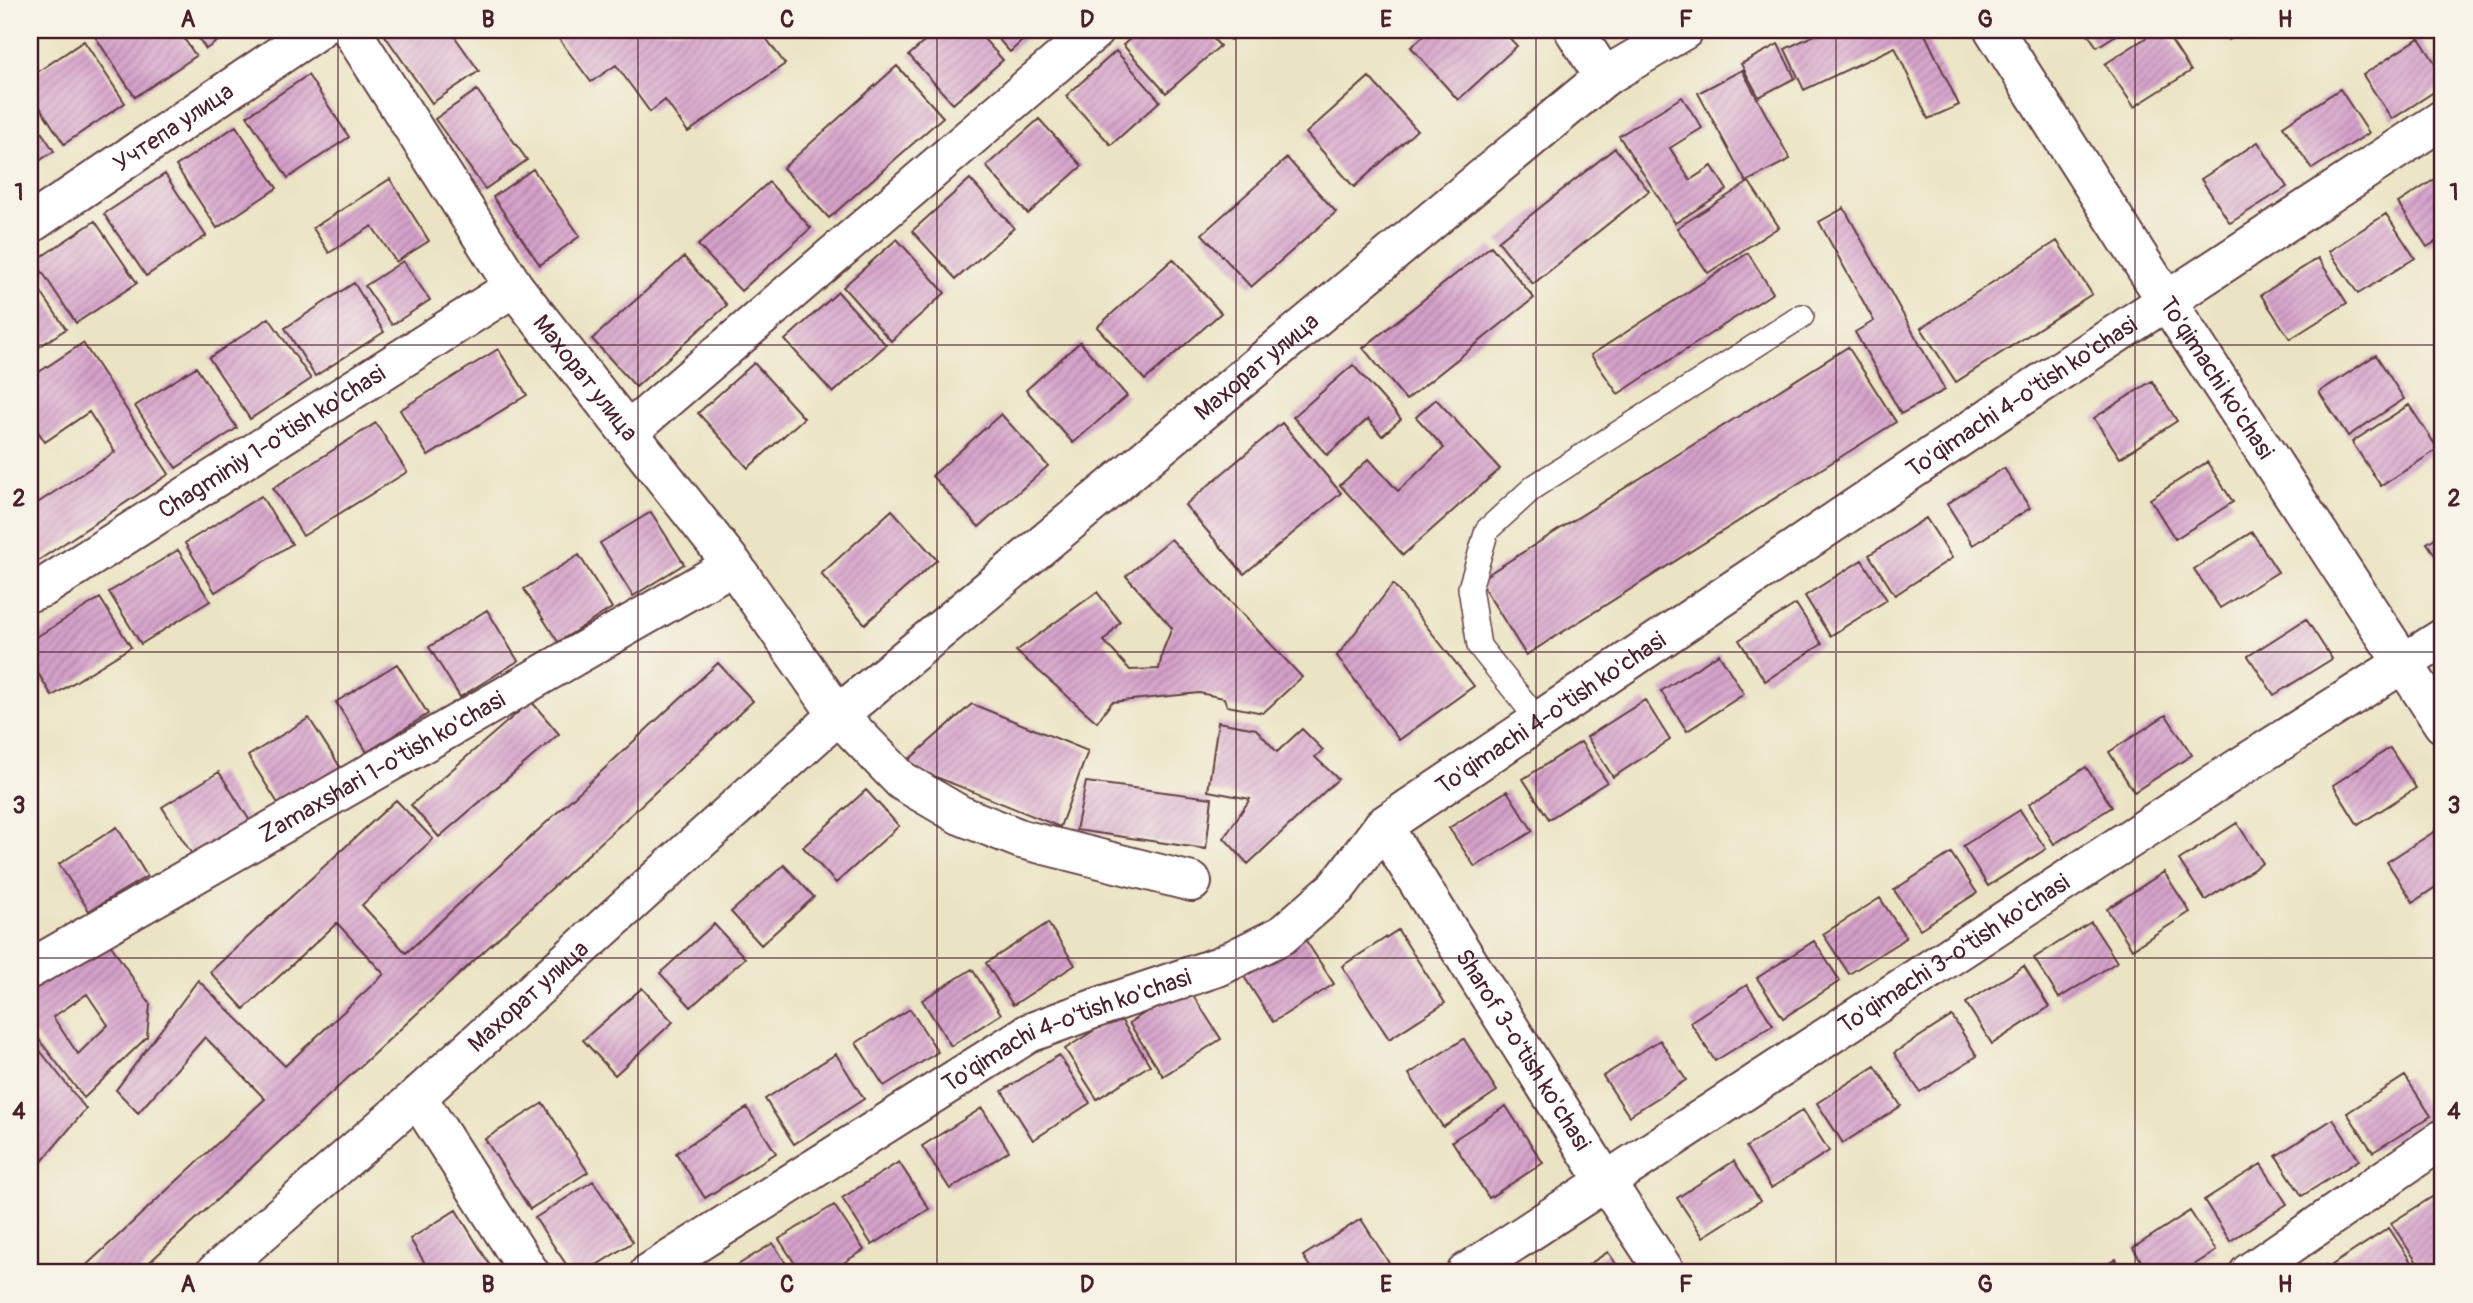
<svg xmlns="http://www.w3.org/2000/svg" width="2473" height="1303" viewBox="0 0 2473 1303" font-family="Pangolin,sans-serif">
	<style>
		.building { fill: url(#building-hatch); fill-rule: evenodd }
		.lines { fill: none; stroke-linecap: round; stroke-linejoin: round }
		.lane-casing { stroke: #623d42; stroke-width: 26 }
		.street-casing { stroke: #623d42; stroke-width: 42 }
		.secondary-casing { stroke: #623d42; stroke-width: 42 }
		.lane { stroke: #fff; stroke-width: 23 }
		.street { stroke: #fff; stroke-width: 38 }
		.secondary { stroke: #fff; stroke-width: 38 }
		.grid { fill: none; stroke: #4a1f2b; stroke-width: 2; stroke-opacity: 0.55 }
		.labels { text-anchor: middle; stroke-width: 5; stroke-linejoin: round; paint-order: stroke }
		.street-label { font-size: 24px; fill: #4a1f2b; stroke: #f7f3e8 }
		.neatline { fill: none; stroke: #4a1f2b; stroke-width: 2.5 }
		.grid-label { font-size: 23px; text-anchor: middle; font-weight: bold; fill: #4a1f2b }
	</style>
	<defs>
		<pattern id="building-hatch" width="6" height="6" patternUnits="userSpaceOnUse" patternTransform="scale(1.75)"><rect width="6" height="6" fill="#d5a1ca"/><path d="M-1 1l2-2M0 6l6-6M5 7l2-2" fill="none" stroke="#af83a4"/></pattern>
	</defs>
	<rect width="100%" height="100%" fill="#f7f3e8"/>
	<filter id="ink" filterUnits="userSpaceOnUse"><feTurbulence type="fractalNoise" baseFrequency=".0143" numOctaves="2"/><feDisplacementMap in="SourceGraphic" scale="14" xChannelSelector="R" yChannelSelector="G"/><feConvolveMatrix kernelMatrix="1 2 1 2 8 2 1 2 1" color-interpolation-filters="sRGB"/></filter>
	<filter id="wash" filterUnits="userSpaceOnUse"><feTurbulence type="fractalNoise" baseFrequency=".00686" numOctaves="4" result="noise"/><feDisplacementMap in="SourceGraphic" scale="28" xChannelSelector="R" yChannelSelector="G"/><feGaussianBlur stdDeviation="1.57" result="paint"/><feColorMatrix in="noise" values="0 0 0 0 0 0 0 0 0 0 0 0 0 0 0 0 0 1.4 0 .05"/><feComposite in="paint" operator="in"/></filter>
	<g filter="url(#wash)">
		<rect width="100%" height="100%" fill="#ebe4c4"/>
		<g id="blocks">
			<path class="building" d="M102 30H178L196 56 135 97 94 35Z
				M193 30H235L206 49Z
				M381 30H450L479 71 432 103Z
				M572 30H760L785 64 688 132 665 100 650 112 616 65 591 82 559 39Z
				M938 30H976L1003 60 953 104 909 55Z
				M990 30H1034L1010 52Z
				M1140 30H1205L1220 46 1166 93 1123 45Z
				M1220 30H1242L1230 40Z
				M1430 30H1502L1517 46 1458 100 1411 47Z
				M1825 30H1923L1959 105 1928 119 1895 47 1804 90 1785 49Z
				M2085 30H2124L2097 47Z
				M2158 30H2164L2191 71 2134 107 2105 64Z
				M2222 30H2246L2228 40Z
				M2419 38 2443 75V86L2392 119 2363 75Z
				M84 41 125 103 64 144 30 92V77Z
				M1778 44 1795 78 1759 97 1741 64Z
				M1116 51 1160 101 1111 145 1066 96Z
				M897 66 943 117 829 218 783 168Z
				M1742 70 1790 159 1746 182 1698 93Z
				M308 75 349 137 288 178 247 116Z
				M1369 77 1417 130 1354 187 1306 133Z
				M2340 89 2369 133 2312 169 2283 126Z
				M477 90 527 160 485 189 435 119Z
				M1682 97 1702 128 1670 148 1690 180 1712 166 1727 190 1675 223 1619 136Z
				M30 115 54 151 30 167Z
				M1039 119 1082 166 1028 214 986 166Z
				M236 126 277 188 217 228 176 166Z
				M2258 142 2287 187 2230 223 2201 179Z
				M1615 148 1649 191 1533 284 1498 241Z
				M1287 158 1336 212 1251 287 1202 234Z
				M533 169 580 236 540 265 493 197Z
				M165 174 206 236 146 276 104 214Z
				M2443 174V237L2427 247 2398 203Z
				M390 179 429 241 396 262 372 226 329 253 313 228Z
				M970 179 1014 228 956 279 912 231Z
				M769 182 811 228 741 291 698 245Z
				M1749 182 1779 227 1708 273 1677 228Z
				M1844 208 1945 390 1901 414 1855 332 1874 321 1819 222Z
				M2386 214 2415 258 2358 294 2329 251Z
				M95 221 137 283 76 323 35 261Z
				M897 239 945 293 891 341 843 287Z
				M2057 241 2092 294 1956 382 1921 328Z
				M1491 246 1534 298 1406 400 1363 348Z
				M1748 253 1773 293 1618 394 1591 355Z
				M684 257 727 305 636 387 592 339Z
				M2318 258 2347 303 2290 339 2261 295Z
				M1173 259 1221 313 1145 380 1097 327Z
				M403 261 430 300 392 325 365 286Z
				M30 276 66 329 30 353Z
				M354 283 384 332 315 376 285 328Z
				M838 292 886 345 833 393 785 340Z
				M269 318 311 379 250 419 209 358Z
				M1080 342 1127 396 1073 443 1026 390Z
				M83 343 169 474 30 566V508L115 452 89 412 45 442 30 419V378Z
				M1848 347 1896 422 1526 655 1479 580Z
				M498 349 527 395 428 456 400 410Z
				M2376 355 2404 399 2348 436 2319 392Z
				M754 363 804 418 748 468 698 413Z
				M1353 365 1401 419 1382 436 1368 419 1327 455 1293 417Z
				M196 367 237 428 176 468 135 406Z
				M2152 381 2177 421 2120 458 2094 418Z
				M1436 399 1500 469 1403 555 1340 485 1369 459 1398 491 1444 448 1416 417Z
				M2409 405 2438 449 2381 486 2352 442Z
				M1001 414 1048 466 979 527 932 476Z
				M376 423 407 472 303 536 273 488Z
				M1282 423 1341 493 1244 574 1185 505Z
				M2207 462 2233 502 2175 539 2150 499Z
				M2004 468 2030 508 1973 545 1947 504Z
				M261 496 292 544 215 592 185 543Z
				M892 510 937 560 865 624 821 574Z
				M651 512 684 564 633 596 600 543Z
				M1926 518 1952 558 1895 595 1869 555Z
				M2252 532 2278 572 2220 608 2194 569Z
				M2443 533V567L2427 543Z
				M1171 539 1302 677 1263 713 1227 706 1224 698 1199 693 1112 702 1097 722 1016 651 1097 592 1120 622 1104 641 1130 670 1159 669 1163 650 1172 628 1126 576Z
				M178 550 210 601 141 644 109 592Z
				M579 555 612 608 558 642 524 589Z
				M1862 560 1887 600 1830 636 1805 596Z
				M1393 584 1474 686 1399 740 1337 656Z
				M100 598 131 647 52 696 30 660V641Z
				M1796 604 1822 644 1765 681 1739 640Z
				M487 610 518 661 460 697 429 647Z
				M2306 619 2332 659 2274 695 2248 656Z
				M1719 654 1744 694 1687 731 1661 691Z
				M718 663 753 701 138 1273H78L265 1099 205 1037 138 1113 116 1090 198 980 285 1066 384 974 337 923 244 1009 210 972 396 800 433 839 362 905 406 953Z
				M397 664 428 714 367 752 336 702Z
				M1645 700 1670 740 1613 777 1587 737Z
				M531 701 559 734 439 837 411 805Z
				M972 704 1088 751 1060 827 904 764Z
				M2166 715 2192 755 2134 792 2109 752Z
				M309 718 342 770 281 808 248 756Z
				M1218 722 1256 729 1277 752 1302 729 1323 750 1315 757 1338 779 1248 864 1224 838 1250 799 1208 791Z
				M1581 742 1607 782 1549 819 1523 779Z
				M2390 748 2416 788 2358 825 2333 785Z
				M2086 767 2112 807 2054 844 2029 804Z
				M219 772 250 821 193 856 162 807Z
				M1086 782 1212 798 1206 849 1076 830Z
				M866 790 899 826 836 883 803 847Z
				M1507 791 1533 831 1475 867 1449 828Z
				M2020 810 2046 849 1988 886 1963 846Z
				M2237 823 2263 863 2205 900 2179 860Z
				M2443 826V882L2413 902 2387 862Z
				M117 827 147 876 89 911 59 864Z
				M1951 853 1977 893 1920 929 1894 890Z
				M784 865 814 897 761 945 731 912Z
				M2164 872 2190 912 2132 949 2107 909Z
				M1880 898 1906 938 1849 974 1823 934Z
				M2091 922 2117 962 2059 998 2034 958Z
				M1048 923 1075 965 1013 1005 986 963Z
				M714 924 745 958 691 1007 660 973Z
				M1398 930 1445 1003 1389 1039 1342 966Z
				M104 935 150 1004 147 1037 84 1098 30 1028V982ZM87 994 108 1025 78 1054 53 1017Z
				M1303 936 1334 984 1273 1022 1243 975Z
				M1814 941 1840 981 1783 1018 1757 978Z
				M2024 966 2049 1007 1992 1044 1966 1003Z
				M972 969 1001 1014 951 1046 922 1000Z
				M1747 985 1773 1025 1715 1061 1690 1022Z
				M1187 986 1221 1039 1163 1076 1129 1023Z
				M642 988 673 1022 615 1075 583 1040Z
				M910 1009 938 1052 884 1086 856 1043Z
				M1118 1015 1150 1065 1097 1099 1065 1049Z
				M1952 1016 1977 1056 1920 1092 1894 1053Z
				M30 1038 86 1109 34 1171 30 1169Z
				M1464 1039 1497 1091 1443 1127 1409 1074Z
				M1660 1040 1686 1080 1629 1116 1603 1076Z
				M836 1054 864 1099 794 1144 765 1099Z
				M1059 1055 1090 1103 1033 1140 1002 1091Z
				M1875 1066 1901 1106 1843 1143 1817 1103Z
				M2405 1076 2431 1116 2373 1152 2347 1113Z
				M543 1103 588 1172 530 1209 485 1139Z
				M1506 1106 1543 1163 1489 1198 1452 1141Z
				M747 1108 776 1153 705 1198 676 1153Z
				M982 1108 1009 1151 950 1189 922 1146Z
				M1803 1110 1829 1151 1771 1188 1746 1147Z
				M2333 1119 2359 1160 2302 1196 2276 1156Z
				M1734 1161 1760 1201 1703 1237 1677 1198Z
				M899 1162 929 1209 872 1245 842 1198Z
				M2261 1164 2287 1204 2230 1241 2204 1200Z
				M593 1181 633 1242 584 1273H572L535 1218Z
				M2443 1190V1273H2424L2391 1223Z
				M834 1205 864 1250 827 1273H801L779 1239Z
				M456 1210 490 1265 477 1273H431L410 1239Z
				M2190 1211 2216 1251 2181 1273H2149L2133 1248Z
				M1361 1219 1389 1263 1372 1273H1314L1303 1256Z
				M2389 1228 2415 1268 2406 1273H2337L2332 1265Z
				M773 1243 792 1273H725Z
				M1608 1252 1622 1273H1576Z
				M2116 1259 2125 1273H2094Z
				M2326 1265 2331 1273H2312Z"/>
		</g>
	</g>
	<g filter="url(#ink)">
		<use href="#blocks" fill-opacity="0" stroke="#623d42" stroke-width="2"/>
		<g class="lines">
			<defs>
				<path id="lane" d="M1539 721 1479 646 1470 588 1487 530 1535 486 1802 316"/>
				<g id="street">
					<path id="s1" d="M351 30 514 287 733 565 838 715 902 781 960 815 1021 839 1192 882"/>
					<path d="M1574 30 1604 77"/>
					<path d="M629 431 1095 30"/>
					<path id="s2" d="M30 592 44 587 514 287"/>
					<path id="s3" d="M1383 826 1606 1182 1666 1273"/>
					<path id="s4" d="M30 969 733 565"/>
					<path d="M417 1097 530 1273"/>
					<path id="s5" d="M215 1273 417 1097 838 715 1604 77 1684 30"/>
					<path id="s6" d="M649 1273 1029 1033 1096 1008 1220 966 1282 935 1337 887 1383 826 2005 407 2443 119"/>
					<path id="s7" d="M1466 1273 2215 783 2443 638"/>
					<path d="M2249 1273 2443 1139"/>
				</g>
				<g id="secondary">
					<path id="s8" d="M1994 30 2166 300 2443 724"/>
					<path id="s9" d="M30 224 317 30"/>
				</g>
			</defs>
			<use href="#lane" class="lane-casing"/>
			<use href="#street" class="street-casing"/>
			<use href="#secondary" class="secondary-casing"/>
			<use href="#lane" class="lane"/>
			<use href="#street" class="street"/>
			<use href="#secondary" class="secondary"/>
		</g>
	</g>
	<path class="grid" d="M338 30V1273M638 30V1273M937 30V1273M1236 30V1273M1536 30V1273M1836 30V1273M2135 30V1273M30 345H2443M30 652H2443M30 958H2443"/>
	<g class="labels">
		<g class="street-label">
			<text dy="8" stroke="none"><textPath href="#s9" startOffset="173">Учтепа улица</textPath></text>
			<text dy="8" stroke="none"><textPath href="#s5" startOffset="1381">Махорат улица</textPath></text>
			<text dy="8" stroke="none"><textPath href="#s1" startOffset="420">Махорат улица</textPath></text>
			<text dy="8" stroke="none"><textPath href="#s8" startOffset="413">To'qimachi ko'chasi</textPath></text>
			<text dy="8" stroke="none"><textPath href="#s6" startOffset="1640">To'qimachi 4-o'tish ko'chasi</textPath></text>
			<text dy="8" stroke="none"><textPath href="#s2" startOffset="285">Chagminiy 1-o'tish ko'chasi</textPath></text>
			<text dy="8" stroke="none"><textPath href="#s6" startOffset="1073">To'qimachi 4-o'tish ko'chasi</textPath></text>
			<text dy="8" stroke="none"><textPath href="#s4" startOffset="406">Zamaxshari 1-o'tish ko'chasi</textPath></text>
			<text dy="8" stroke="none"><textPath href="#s7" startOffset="583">To'qimachi 3-o'tish ko'chasi</textPath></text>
			<text dy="8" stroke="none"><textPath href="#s5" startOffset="418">Махорат улица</textPath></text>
			<text dy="8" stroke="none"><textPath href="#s6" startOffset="485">To'qimachi 4-o'tish ko'chasi</textPath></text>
			<text dy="8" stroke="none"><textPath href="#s3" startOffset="264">Sharof 3-o'tish ko'chasi</textPath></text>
		</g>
	</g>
	<rect width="2473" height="1303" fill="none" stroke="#f7f3e8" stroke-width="77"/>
	<rect x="38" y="38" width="2396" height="1226" class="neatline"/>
	<g class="grid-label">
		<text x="188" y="27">A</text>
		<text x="488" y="27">B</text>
		<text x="787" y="27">C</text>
		<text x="1087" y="27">D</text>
		<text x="1386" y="27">E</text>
		<text x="1686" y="27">F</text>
		<text x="1985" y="27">G</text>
		<text x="2285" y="27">H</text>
		<text x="19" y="200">1</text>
		<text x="2454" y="200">1</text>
		<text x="19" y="506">2</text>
		<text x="2454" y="506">2</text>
		<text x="19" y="813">3</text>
		<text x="2454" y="813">3</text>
		<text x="19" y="1119">4</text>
		<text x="2454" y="1119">4</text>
		<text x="188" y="1292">A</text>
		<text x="488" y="1292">B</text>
		<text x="787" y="1292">C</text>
		<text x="1087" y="1292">D</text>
		<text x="1386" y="1292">E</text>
		<text x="1686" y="1292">F</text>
		<text x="1985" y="1292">G</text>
		<text x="2285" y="1292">H</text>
	</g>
</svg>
